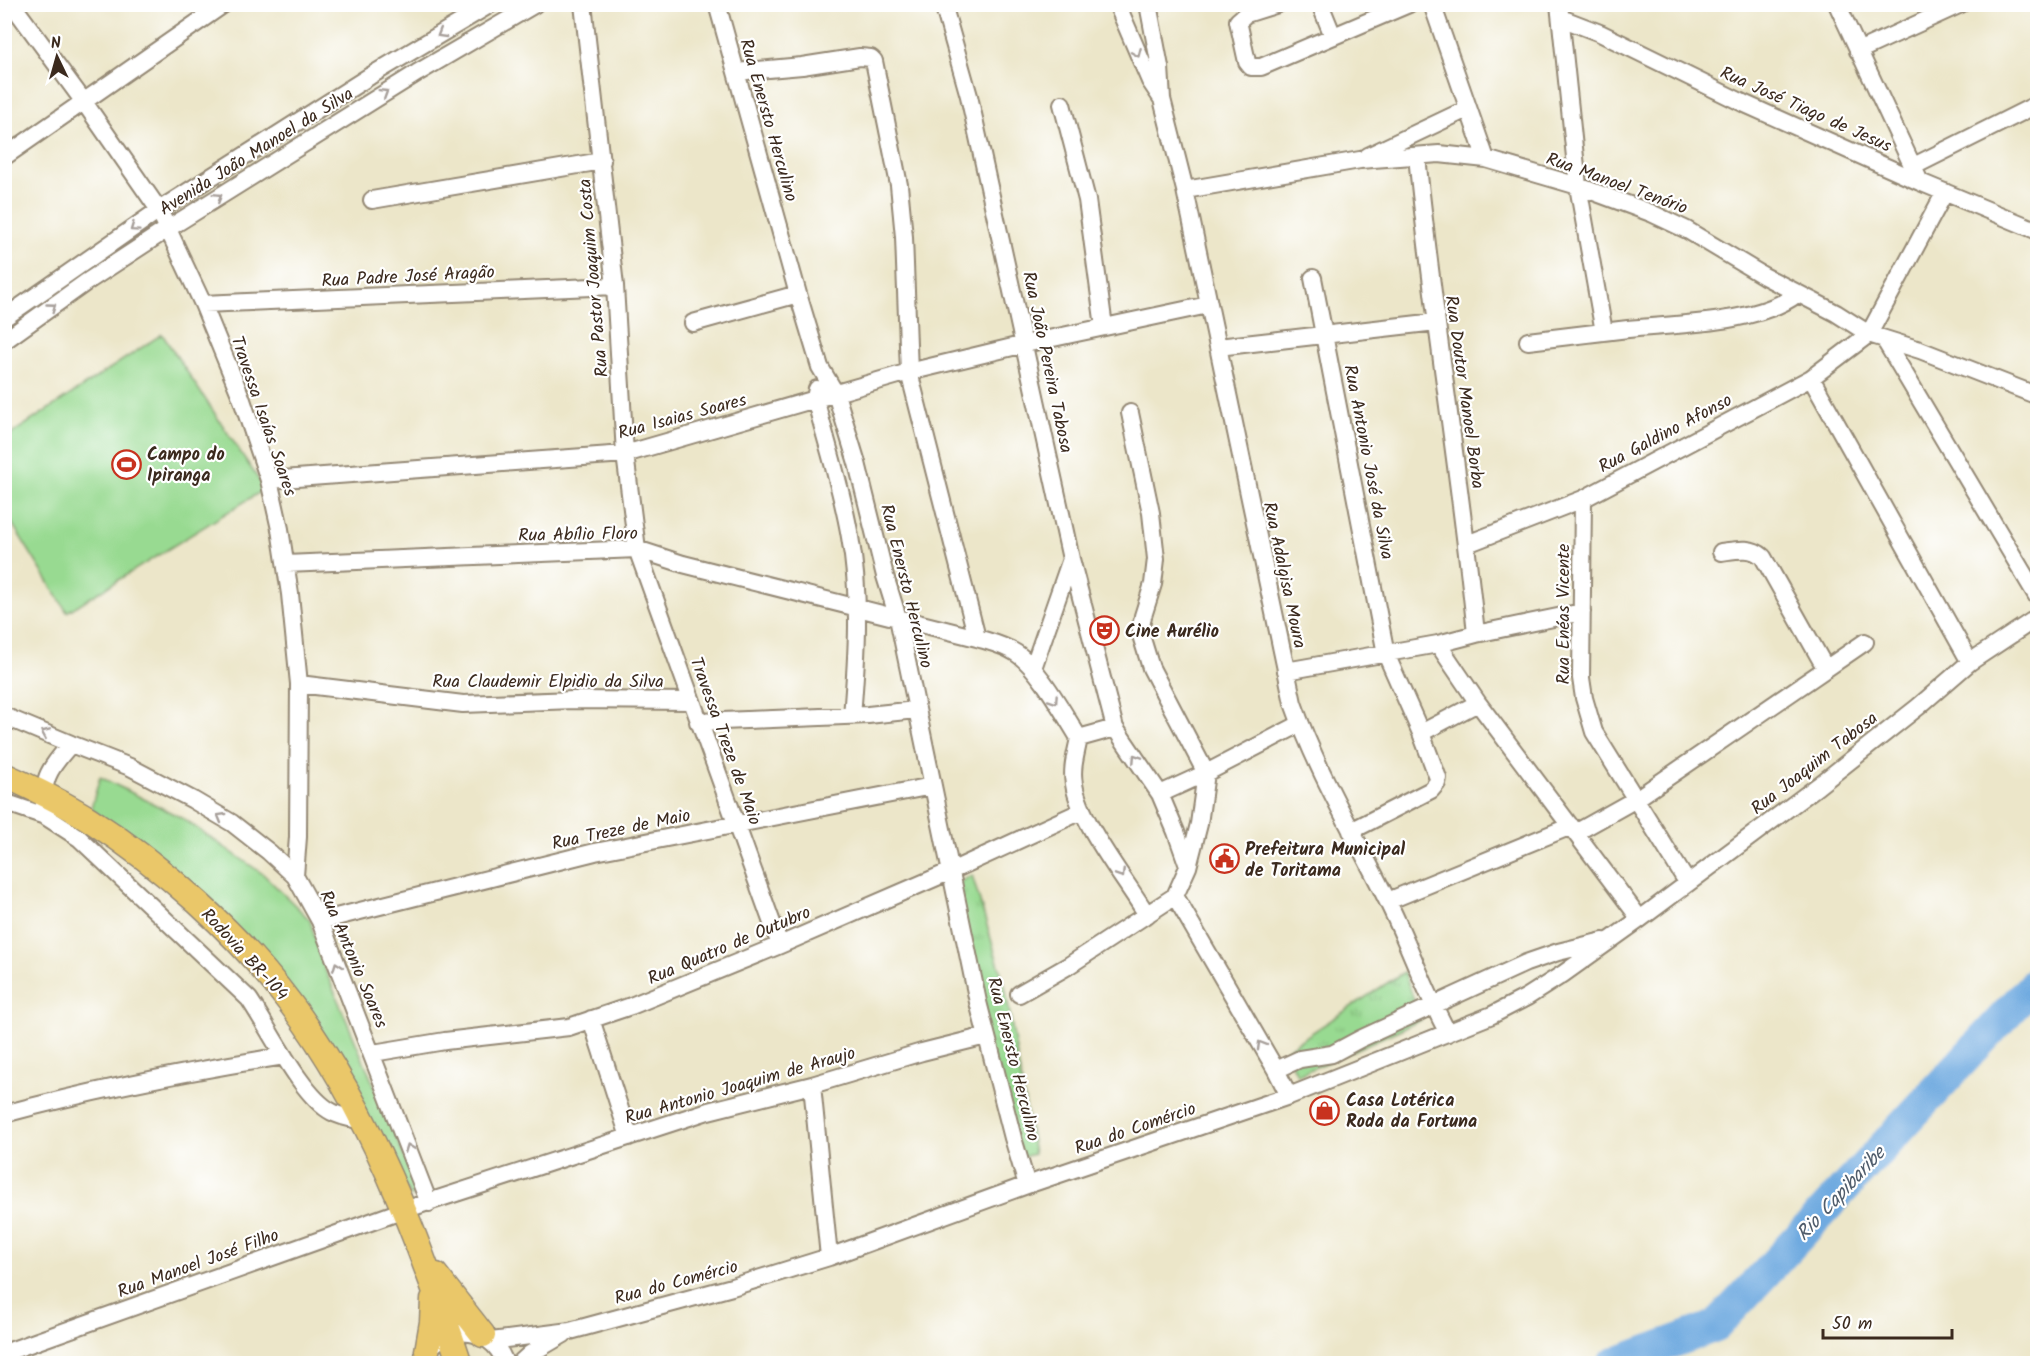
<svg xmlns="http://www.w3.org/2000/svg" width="2042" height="1368" viewBox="0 0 2042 1368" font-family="Kalam,sans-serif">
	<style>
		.grass { fill: #98da91; stroke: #6a8258; stroke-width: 1.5 }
		.park { fill: url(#park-tufts); stroke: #6a8258; stroke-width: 1.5 }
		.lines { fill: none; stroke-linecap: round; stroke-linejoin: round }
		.river { stroke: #70aae0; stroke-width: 32 }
		.minor-casing { stroke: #948874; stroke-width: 20 }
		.highway-casing { stroke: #948874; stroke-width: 27 }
		.minor { stroke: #fff; stroke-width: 16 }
		.highway { stroke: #eac769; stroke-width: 24 }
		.oneway { stroke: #a79f9a }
		.labels { text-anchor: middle; stroke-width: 4.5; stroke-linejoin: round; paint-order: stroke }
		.street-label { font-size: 18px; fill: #3b2a1e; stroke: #fff }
		.poi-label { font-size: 18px; font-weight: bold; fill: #3b2a1e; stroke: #fff; text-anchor: start }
		.water-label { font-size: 20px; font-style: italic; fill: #505d6c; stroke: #fff }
	</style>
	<defs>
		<pattern id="park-tufts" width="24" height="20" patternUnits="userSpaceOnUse" patternTransform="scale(1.5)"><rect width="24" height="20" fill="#98da91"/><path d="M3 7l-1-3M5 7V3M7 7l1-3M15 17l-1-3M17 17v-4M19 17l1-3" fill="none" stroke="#84bb7d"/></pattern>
	</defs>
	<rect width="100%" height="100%" fill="#fff"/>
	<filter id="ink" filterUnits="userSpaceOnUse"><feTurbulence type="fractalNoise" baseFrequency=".0167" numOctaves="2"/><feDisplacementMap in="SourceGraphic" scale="12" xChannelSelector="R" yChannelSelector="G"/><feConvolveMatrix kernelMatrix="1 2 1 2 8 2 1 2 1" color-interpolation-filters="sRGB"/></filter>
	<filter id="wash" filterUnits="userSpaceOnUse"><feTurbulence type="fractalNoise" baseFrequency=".008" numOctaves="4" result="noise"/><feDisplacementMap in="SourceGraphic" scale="24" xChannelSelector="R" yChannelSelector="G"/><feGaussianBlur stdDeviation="1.35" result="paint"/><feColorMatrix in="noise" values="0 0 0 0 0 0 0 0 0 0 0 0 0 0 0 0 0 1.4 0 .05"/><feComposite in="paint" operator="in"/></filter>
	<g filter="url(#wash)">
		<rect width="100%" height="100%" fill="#ece6c9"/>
		<path class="grass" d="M162 334 265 489 67 612 5 512V438Z
			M100 777 182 818 263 874 310 920 321 960 419 1192 411 1197 308 1010 91 808Z"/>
		<path class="park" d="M972 875 1005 986 1034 1154 1015 1159 946 890Z
			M1404 972 1421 1020 1298 1075 1284 1051Z"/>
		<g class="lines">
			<path class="river" d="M1613 1364 1716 1326 2038 980"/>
		</g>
	</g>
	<g filter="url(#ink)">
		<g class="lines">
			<defs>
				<path id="minor" d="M12 4 84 102 159 210 203 304 241 397 269 480 280 529 290 594 299 684 298 837 295 876
					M583 4 615 286 625 454 637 549 780 945
					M717 4 798 294 820 367 836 394 857 463 885 576 898 618 978 1002 1013 1138 1027 1185
					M943 4 969 96 1071 559 1115 728
					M1117 4 1150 81 1162 99
					M1148 4 1160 67 1162 99 1185 190 1293 703C1317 772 1355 835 1387 900 1409 944 1424 990 1448 1033
					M1278 4 1246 14 1238 21 1247 62 1251 67H1261L1409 4
					M1320 4 1333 36
					M1432 4 1486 159
					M1559 4 1578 186 1604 332
					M1837 4 1920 182
					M1561 18 1600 33 1743 103 1920 182 2038 231
					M1858 51 1961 4
					M736 72 802 66 860 57 871 58 874 61 899 185 904 237 909 372 977 638
					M1062 104 1087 200 1104 327
					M1368 156 1467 109
					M1417 156C1433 316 1460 474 1476 634
					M4 157 224 4
					M1912 167 2038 104
					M1185 190 1360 160 1439 154 1486 159 1578 186 1651 213 1687 230 1764 276 1836 313 1869 334 1920 350 2038 396
					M372 200 602 161
					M1313 278 1386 654 1421 733 1438 778 1437 783 1431 790 1351 831
					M203 304 615 286
					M4 318 159 210 370 76 491 4
					M693 323 798 294
					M1884 339 2038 598
					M4 341 85 283 169 228 417 73 535 4
					M1528 341C1561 337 1595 333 1628 329 1677 324 1758 324 1797 294
					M1218 347 1436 322
					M1811 378 1970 662
					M817 389 815 398C827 445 842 489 850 537 861 596 857 656 852 716
					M269 480 625 454 909 372 1025 344 1208 305
					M1583 499 1581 678 1584 698 1594 732 1687 882
					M1467 544 1583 499 1811 378 1869 334 1945 192
					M1721 552C1736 550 1751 546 1763 557L1826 669
					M286 564 637 549 683 564 977 638C990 642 1004 645 1016 653 1039 668 1064 714 1079 738 1076 754 1071 768 1074 784 1080 823 1126 880 1147 915
					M1438 644 1478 703 1640 919
					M1033 668 1071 559
					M1286 671 1438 644 1476 634 1582 612
					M299 684 463 704 574 700 691 701
					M4 716 71 744 130 767 193 800 232 823 269 852 295 876 320 921 429 1203
					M698 722 868 715 916 710
					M1421 733 1478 703
					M1079 738 1115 728 1160 794 1176 832 1188 866
					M71 744C47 770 41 781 45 816L79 838 249 999C269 1028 302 1097 332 1112 341 1117 353 1119 363 1121
					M1160 794 1206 773 1300 724
					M4 802 45 816
					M1577 832 1636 799 1865 642
					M1175 896 1276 1070 1289 1096
					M1388 901 1571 826
					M320 921 595 852 932 786
					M1019 994 1068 966 1175 896 1188 867 1199 824 1206 773 1151 668 1140 632 1143 616 1153 584 1156 559 1151 513 1130 413
					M591 1019 629 1137
					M373 1053 445 1041 569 1027 631 1006 780 945 951 871 1082 811
					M1276 1070 1300 1059 1332 1054 1360 1039 1526 963 1558 952 1603 941
					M812 1085 829 1257
					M4 1114C97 1089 189 1071 284 1056
					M491 1341 570 1331 732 1287 829 1257 1027 1185 1289 1096 1492 1015 1527 997 1563 974 1640 919 1818 786 1918 707 1970 662 2038 617
					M4 1353 404 1210 708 1111 812 1085 922 1052 986 1036
					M422 1364C434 1322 493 1322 505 1364
					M519 1364 530 1354 564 1334"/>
				<path id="highway" d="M4 775C33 788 62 802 89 819 162 866 238 933 290 1003 370 1109 418 1238 460 1364
					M436 1275 483 1335
					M427 1351 432 1322 433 1299"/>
			</defs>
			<use href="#minor" class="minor-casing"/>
			<use href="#highway" class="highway-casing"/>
			<use href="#minor" class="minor"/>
			<use href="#highway" class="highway"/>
		</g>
		<defs><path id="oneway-chevron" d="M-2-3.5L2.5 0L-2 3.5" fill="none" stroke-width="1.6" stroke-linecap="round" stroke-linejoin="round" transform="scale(1.5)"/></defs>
		<g class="oneway">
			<use href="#oneway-chevron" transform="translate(441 34) rotate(149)"/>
			<use href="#oneway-chevron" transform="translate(1137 53) rotate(67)"/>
			<use href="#oneway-chevron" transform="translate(384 93) rotate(-32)"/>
			<use href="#oneway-chevron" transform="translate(218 197) rotate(-32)"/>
			<use href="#oneway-chevron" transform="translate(134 228) rotate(145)"/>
			<use href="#oneway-chevron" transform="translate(52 307) rotate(-36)"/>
			<use href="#oneway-chevron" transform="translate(1054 700) rotate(56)"/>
			<use href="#oneway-chevron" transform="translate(45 733) rotate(-157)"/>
			<use href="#oneway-chevron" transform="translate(1136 758) rotate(-123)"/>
			<use href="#oneway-chevron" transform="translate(221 817) rotate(-150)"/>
			<use href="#oneway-chevron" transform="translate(1121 874) rotate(57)"/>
			<use href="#oneway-chevron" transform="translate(337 966) rotate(-111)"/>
			<use href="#oneway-chevron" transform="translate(1261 1045) rotate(-120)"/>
			<use href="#oneway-chevron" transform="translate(409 1148) rotate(-111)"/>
		</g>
	</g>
	<defs>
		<symbol id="stadium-ring" viewBox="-11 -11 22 22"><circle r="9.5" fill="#fff" stroke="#c8321e" stroke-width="1.5"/><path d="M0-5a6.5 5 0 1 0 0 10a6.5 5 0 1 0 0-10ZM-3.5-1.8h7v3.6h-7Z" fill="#c8321e"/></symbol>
		<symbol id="theatre-ring" viewBox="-11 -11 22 22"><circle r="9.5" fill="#fff" stroke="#c8321e" stroke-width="1.5"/><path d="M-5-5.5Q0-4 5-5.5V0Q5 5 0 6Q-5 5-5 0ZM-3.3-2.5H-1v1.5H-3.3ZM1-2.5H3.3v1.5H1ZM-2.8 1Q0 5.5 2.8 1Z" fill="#c8321e"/></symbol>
		<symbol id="civic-ring" viewBox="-11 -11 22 22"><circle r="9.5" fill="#fff" stroke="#c8321e" stroke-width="1.5"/><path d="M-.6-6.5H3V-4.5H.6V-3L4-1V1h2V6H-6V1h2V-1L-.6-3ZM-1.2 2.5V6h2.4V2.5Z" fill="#c8321e"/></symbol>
		<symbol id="shop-ring" viewBox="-11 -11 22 22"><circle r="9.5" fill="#fff" stroke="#c8321e" stroke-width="1.5"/><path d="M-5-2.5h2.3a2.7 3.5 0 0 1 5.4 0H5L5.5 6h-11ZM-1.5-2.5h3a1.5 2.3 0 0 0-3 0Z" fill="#c8321e"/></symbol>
	</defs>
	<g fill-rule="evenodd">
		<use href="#stadium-ring" x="110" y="448" width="33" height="33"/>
		<use href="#theatre-ring" x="1088" y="614" width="33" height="33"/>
		<use href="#civic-ring" x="1208" y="842" width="33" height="33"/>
		<use href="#shop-ring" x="1308" y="1094" width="33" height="33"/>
	</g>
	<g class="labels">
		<g class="street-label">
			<text transform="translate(1806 109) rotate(24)" y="6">Rua José Tiago de Jesus</text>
			<text transform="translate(769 120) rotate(74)" y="6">Rua Enersto Herculino</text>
			<text transform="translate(256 151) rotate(-32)" y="6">Avenida João Manoel da Silva</text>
			<text transform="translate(1617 183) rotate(20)" y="6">Rua Manoel Tenório</text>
			<text transform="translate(408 276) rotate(-3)" y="6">Rua Padre José Aragão</text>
			<text transform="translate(593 278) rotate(-95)" y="6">Rua Pastor Joaquim Costa</text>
			<text transform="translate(1048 362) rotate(78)" y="6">Rua João Pereira Tabosa</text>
			<text transform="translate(1465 392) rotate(82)" y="6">Rua Doutor Manoel Borba</text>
			<text transform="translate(264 416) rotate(71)" y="6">Travessa Isaías Soares</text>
			<text transform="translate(682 416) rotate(-15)" y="6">Rua Isaias Soares</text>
			<text transform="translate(1665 433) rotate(-28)" y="6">Rua Galdino Afonso</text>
			<text transform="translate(1369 462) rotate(79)" y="6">Rua Antonio José da Silva</text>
			<text transform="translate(578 534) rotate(-1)" y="6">Rua Abílio Floro</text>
			<text transform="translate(1285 575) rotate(78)" y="6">Rua Adalgisa Moura</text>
			<text transform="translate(907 586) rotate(76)" y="6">Rua Enersto Herculino</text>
			<text transform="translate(1563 614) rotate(-90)" y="6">Rua Enéas Vicente</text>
			<text x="548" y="687">Rua Claudemir Elpidio da Silva</text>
			<text transform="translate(726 741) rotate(70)" y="6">Travessa Treze de Maio</text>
			<text transform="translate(1814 763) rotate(-38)" y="6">Rua Joaquim Tabosa</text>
			<text transform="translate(621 829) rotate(-12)" y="6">Rua Treze de Maio</text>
			<text transform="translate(729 945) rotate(-23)" y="6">Rua Quatro de Outubro</text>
			<text transform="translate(245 954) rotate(47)" y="6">Rodovia BR-104</text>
			<text transform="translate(354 959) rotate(67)" y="6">Rua Antonio Soares</text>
			<text transform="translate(1014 1059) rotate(76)" y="6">Rua Enersto Herculino</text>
			<text transform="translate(740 1085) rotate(-16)" y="6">Rua Antonio Joaquim de Araujo</text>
			<text transform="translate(1135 1128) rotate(-19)" y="6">Rua do Comércio</text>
			<text transform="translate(198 1263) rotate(-20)" y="6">Rua Manoel José Filho</text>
			<text transform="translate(676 1282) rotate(-15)" y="6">Rua do Comércio</text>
		</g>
		<g class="poi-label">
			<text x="147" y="460">Campo do<tspan x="147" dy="21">Ipiranga</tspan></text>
			<text x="1125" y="637">Cine Aurélio</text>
			<text x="1245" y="855">Prefeitura Municipal<tspan x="1245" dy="21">de Toritama</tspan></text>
			<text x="1346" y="1106">Casa Lotérica<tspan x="1346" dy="21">Roda da Fortuna</tspan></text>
		</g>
		<g class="water-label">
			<text transform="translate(1840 1193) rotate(-47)" y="7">Rio Capibaribe</text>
		</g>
	</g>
	<rect width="2042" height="1368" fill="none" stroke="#fff" stroke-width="24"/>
	<g transform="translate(57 57) rotate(355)" stroke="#ffffff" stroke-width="4.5" paint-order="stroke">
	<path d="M0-4.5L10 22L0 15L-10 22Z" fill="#3b2a1e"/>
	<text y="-9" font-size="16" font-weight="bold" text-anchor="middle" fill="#3b2a1e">N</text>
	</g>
	<path d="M1823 1329v9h129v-9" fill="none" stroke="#3b2a1e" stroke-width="3"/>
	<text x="1832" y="1329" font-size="18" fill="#3b2a1e" stroke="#ffffff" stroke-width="4.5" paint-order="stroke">50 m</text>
</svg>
